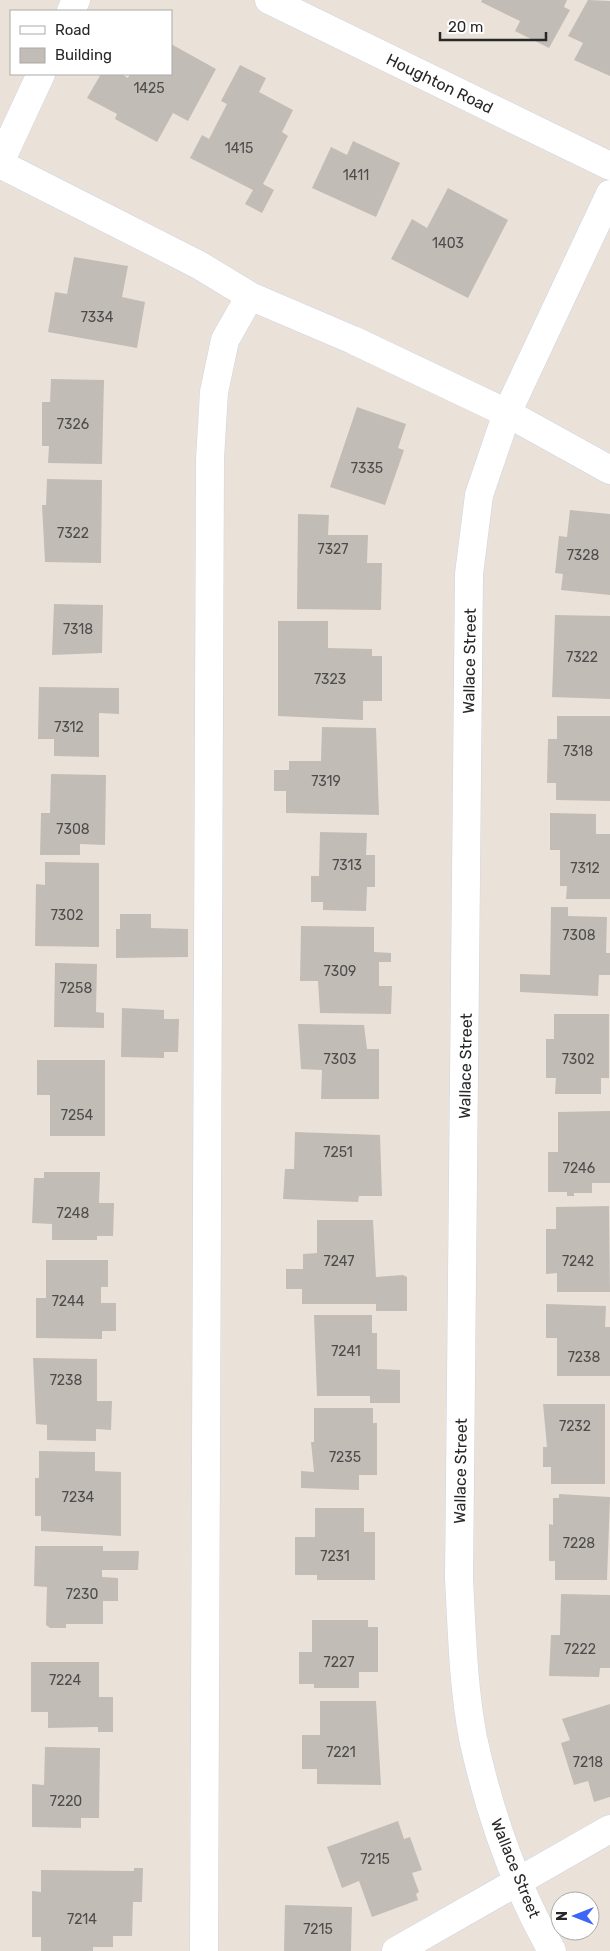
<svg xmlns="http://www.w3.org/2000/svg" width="610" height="1951" viewBox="0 0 610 1951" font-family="Rubik,sans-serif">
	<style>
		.building { fill: #c2bcb6 }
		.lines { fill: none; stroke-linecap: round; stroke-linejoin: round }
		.minor-casing { stroke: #cfd3e1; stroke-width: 29 }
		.minor { stroke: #fff; stroke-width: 28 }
		.labels { text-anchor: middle; stroke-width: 4.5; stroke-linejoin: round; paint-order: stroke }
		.number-label { font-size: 14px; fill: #4e4d4c }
		.street-label { font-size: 16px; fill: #282828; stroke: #fff }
	</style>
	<rect width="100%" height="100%" fill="#eae2d9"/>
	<path class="building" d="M482 0H567L564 7 570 10 549 48 515 31 520 21 481 2Z
		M588 0 610 1V76L574 60 583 43 568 36Z
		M171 44 216 69 188 121 173 113 157 142 115 119 117 114 87 98 101 74H121L128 78 130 74H171Z
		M240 65 266 78 259 92 293 110 282 132 288 136 263 184 274 190 262 213 245 204 253 190 190 158 202 135 209 139 227 104 221 101Z
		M353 141 400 163 376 217 312 188 331 147 347 155Z
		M448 188 508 220 468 298 391 259 412 219 427 228Z
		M74 257 128 266 122 297 145 302 137 348 48 332 55 292 67 294Z
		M51 379 104 380 102 464 48 463 49 446H42V402H50Z
		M357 407 406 424 398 448 404 450 385 505 330 487Z
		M47 479 102 480 101 563 45 562 42 505H46Z
		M570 510 610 514V595L561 590 563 574 555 573 559 536 567 537Z
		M298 514 329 515 328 535H368L367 563H382L381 610 297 609Z
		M54 604 103 605 102 653 52 655Z
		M555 615 610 616V699L552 697Z
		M278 621H328V648L372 649V656H382V701H363V720L278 716Z
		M39 687 119 688V714L99 713V757L54 756V739H38Z
		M557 716H610V801L556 800V783H547L548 739H557Z
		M322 727 376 728 379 815 286 813V791H274V770H289V761H321Z
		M51 774 106 775 105 845 80 844V855H40L41 813H50Z
		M550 813 596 814V834H610V899H566L567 886H560V850H550Z
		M320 832 367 833 366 855H375V887H367L366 911 323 910V902H311V876H319Z
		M45 862 99 863V947L35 946 36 884 45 885Z
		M551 907H568V916L607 917 606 953H610V975H599L598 996 520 992V974L550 975Z
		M120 914H151V928L188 929V957L116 958V929H120Z
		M301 926 374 927V952L391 953V962H379V986H392L391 1014 320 1013 318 981H300Z
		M55 963 97 964 96 1012 104 1013V1028L54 1027Z
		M122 1008 164 1010V1019H179L178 1052H164V1058L121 1057Z
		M554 1014H609V1078H601V1094H555L556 1078H546V1039H554Z
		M298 1024 364 1025 367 1049H379V1099H321L322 1070 301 1069Z
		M37 1060H105V1136H50V1095H37Z
		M610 1111V1183H592V1193H574V1196H567V1192H548V1152H558V1112Z
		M295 1132 380 1135 382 1196H359L358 1202 283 1199 285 1169H294Z
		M44 1172H100L99 1203H114L113 1236H97V1240H52V1224L32 1223 34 1178H44Z
		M609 1206 610 1292H557V1273L546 1274V1229H556V1207Z
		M317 1220H373L376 1277 403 1275 407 1277V1311H376V1304H302V1289H286V1269H303V1254L317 1253Z
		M46 1260H108V1287H101V1303H116V1331H102V1339L36 1338V1298H46Z
		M546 1304 606 1306 605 1327H610V1376H557V1338H546Z
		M314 1315H372V1333H377V1369L400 1370V1403H370V1396H317Z
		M33 1358 97 1359V1401H112L111 1430 96 1429V1441L47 1440V1425L36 1424Z
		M543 1404H605V1484H551V1467H543V1447H547Z
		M314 1408H373V1423H377V1475H359V1490L301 1488V1471L314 1472 311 1442H314Z
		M39 1451 95 1452V1471L121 1472V1536L41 1531V1516H35V1478H39Z
		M559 1494 610 1497 607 1580H555V1561H549V1524L553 1525V1498H559Z
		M315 1508H364V1532H375V1580H317V1575H295V1537H315Z
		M35 1546H103V1551H139L138 1570H102V1577L118 1578V1601H103V1624H66V1628H50L46 1625 47 1587 34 1586Z
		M561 1594 610 1595V1668H600L599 1677 549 1676 551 1635H560Z
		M312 1620H368V1627H378V1672H359V1688H314V1684H299V1652H312Z
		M31 1662H99V1697H113V1732H98V1727L48 1728V1712H31Z
		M320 1701H376L381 1785 317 1784V1769H302V1735H320Z
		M610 1704V1797L594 1802 588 1781 574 1785 561 1743 570 1740 562 1719Z
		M45 1747 100 1748 99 1818H81V1828L32 1827V1784L44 1785Z
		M398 1821 404 1839 410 1837 422 1870 412 1873 419 1892 416 1894 418 1900 372 1917 359 1881 342 1888 327 1847Z
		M134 1868H143L142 1902H133L132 1936H113V1947H93V1951H41V1937H32V1891L41 1892V1870L134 1871Z
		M285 1905 352 1907 351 1951H284Z"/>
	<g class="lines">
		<defs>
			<path id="minor" d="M269 0 610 166
				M71 11 76 0
				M0 162 41 74
				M0 164 199 265 250 296 225 340 214 392 210 459 204 1951
				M250 296 353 340 507 413 610 470
				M396 1951 610 1829
				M552 1951C515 1886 489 1812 473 1738 463 1686 462 1632 459 1579L469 574 479 495 507 413 610 194"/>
		</defs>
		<use href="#minor" class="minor-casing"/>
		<use href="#minor" class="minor"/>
	</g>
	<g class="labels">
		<g class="number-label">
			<text x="149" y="93">1425</text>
			<text x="239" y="153">1415</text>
			<text x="356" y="180">1411</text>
			<text x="448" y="248">1403</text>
			<text x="97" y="322">7334</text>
			<text x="73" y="429">7326</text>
			<text x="367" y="473">7335</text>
			<text x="73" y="538">7322</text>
			<text x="333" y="554">7327</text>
			<text x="583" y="560">7328</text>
			<text x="78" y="634">7318</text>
			<text x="582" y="662">7322</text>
			<text x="330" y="684">7323</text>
			<text x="69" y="732">7312</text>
			<text x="578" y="756">7318</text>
			<text x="326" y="786">7319</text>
			<text x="73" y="834">7308</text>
			<text x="347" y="870">7313</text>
			<text x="585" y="873">7312</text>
			<text x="67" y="920">7302</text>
			<text x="579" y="940">7308</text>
			<text x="340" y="976">7309</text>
			<text x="76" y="993">7258</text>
			<text x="340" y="1064">7303</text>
			<text x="578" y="1064">7302</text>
			<text x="77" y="1120">7254</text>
			<text x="338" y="1157">7251</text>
			<text x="579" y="1173">7246</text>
			<text x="73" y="1218">7248</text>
			<text x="339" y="1266">7247</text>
			<text x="578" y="1266">7242</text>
			<text x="68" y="1306">7244</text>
			<text x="346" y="1356">7241</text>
			<text x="584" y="1362">7238</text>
			<text x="66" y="1385">7238</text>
			<text x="575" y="1431">7232</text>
			<text x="345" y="1462">7235</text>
			<text x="78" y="1502">7234</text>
			<text x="579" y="1548">7228</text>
			<text x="335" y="1561">7231</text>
			<text x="82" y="1599">7230</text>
			<text x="580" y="1654">7222</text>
			<text x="339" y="1667">7227</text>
			<text x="65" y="1685">7224</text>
			<text x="341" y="1757">7221</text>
			<text x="588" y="1767">7218</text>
			<text x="66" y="1806">7220</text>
			<text x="375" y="1864">7215</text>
			<text x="82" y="1924">7214</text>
			<text x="318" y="1934">7215</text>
		</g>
		<g class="street-label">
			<text transform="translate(440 83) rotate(26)" y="6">Houghton Road</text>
			<text transform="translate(469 661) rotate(-89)" y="6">Wallace Street</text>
			<text transform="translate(465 1066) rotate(-89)" y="6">Wallace Street</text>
			<text transform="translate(460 1471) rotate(-89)" y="6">Wallace Street</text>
			<text transform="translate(516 1868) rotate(68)" y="6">Wallace Street</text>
		</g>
	</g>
	<rect x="10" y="10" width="162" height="65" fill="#ffffff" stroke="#a9a9a9"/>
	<rect x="20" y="26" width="25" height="8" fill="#ffffff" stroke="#a9a9a9"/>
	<text x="55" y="35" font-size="15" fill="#282828">Road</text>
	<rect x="20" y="48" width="25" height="15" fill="#c2bcb6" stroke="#a9a9a9"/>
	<text x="55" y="60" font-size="15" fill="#282828">Building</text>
	<g transform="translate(575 1916) rotate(270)"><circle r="24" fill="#ffffff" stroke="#a9a9a9"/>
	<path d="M0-4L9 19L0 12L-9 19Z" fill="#3d66f4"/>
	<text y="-8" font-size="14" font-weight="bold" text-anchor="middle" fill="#282828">N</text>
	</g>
	<path d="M440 32v8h106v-8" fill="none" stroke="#282828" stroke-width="2.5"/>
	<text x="448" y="32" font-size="15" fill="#282828" stroke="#ffffff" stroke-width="4" paint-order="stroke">20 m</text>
</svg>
